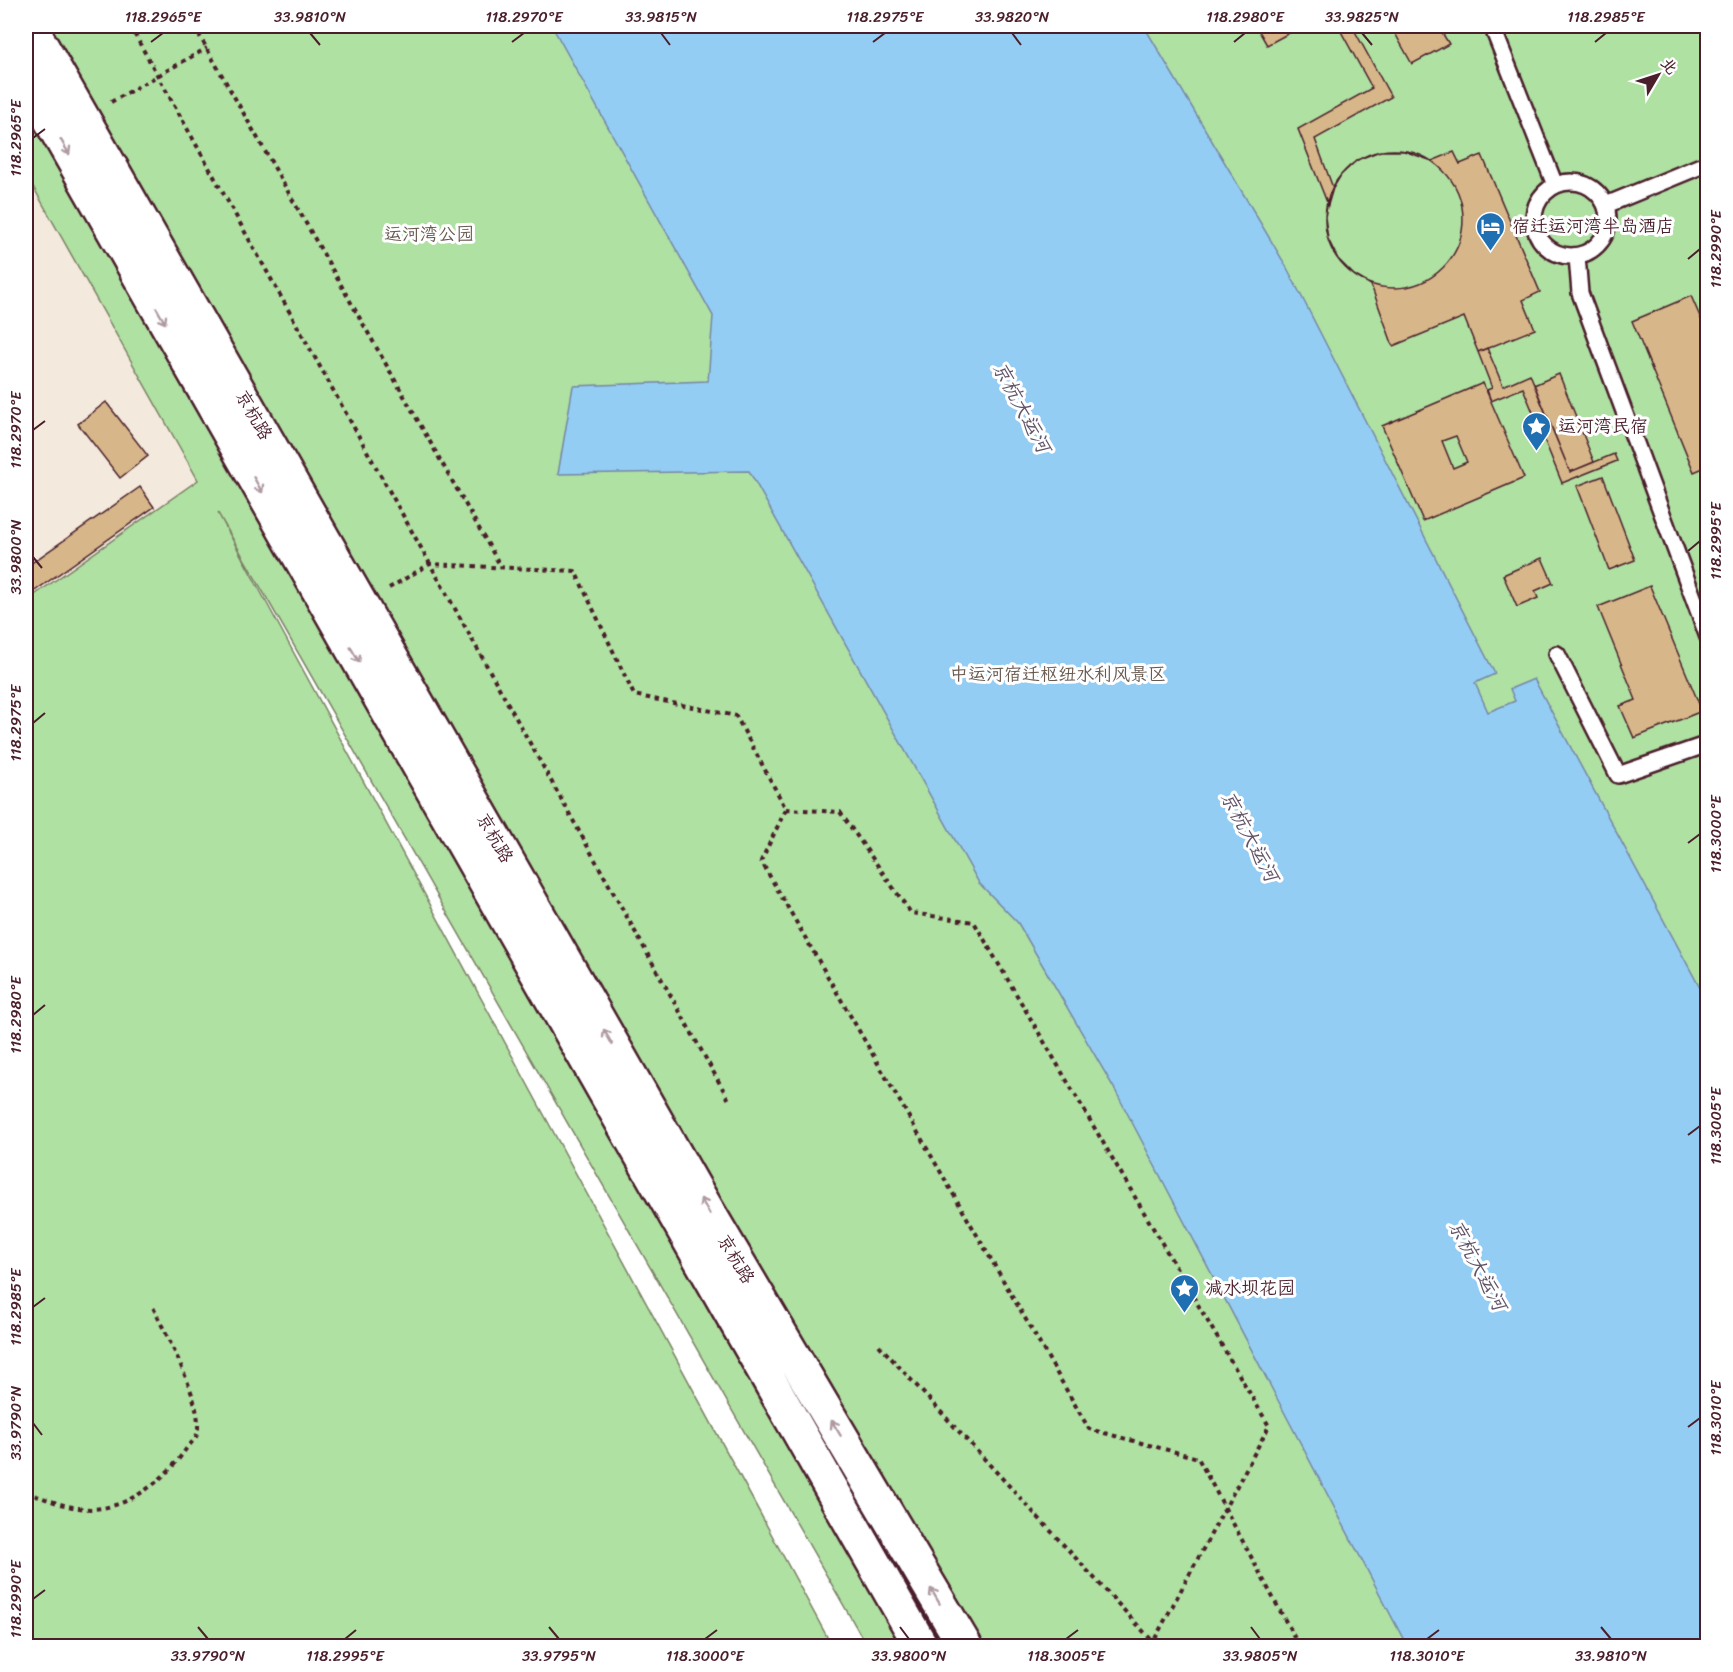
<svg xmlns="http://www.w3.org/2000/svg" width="1733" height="1672" viewBox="0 0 1733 1672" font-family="Sriracha,'LXGW WenKai TC',sans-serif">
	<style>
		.built { fill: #f3e9dc }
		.green { fill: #afe1a2; stroke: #7c8066; stroke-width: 1.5 }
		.water { fill: #94cdf4; stroke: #7687a4; stroke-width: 1.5 }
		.building { fill: #d7b78a; stroke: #4a1f2b; stroke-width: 1.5; fill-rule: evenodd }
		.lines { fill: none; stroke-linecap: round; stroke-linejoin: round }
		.service-casing { stroke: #4a1f2b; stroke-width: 20 }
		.tertiary-casing { stroke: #4a1f2b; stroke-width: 38 }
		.path { stroke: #4a1f2b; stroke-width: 4; stroke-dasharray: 4.5 4.5; stroke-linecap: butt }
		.service { stroke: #fff; stroke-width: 15 }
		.tertiary { stroke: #fff; stroke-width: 33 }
		.oneway { stroke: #ae9aa0 }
		.ticks { fill: none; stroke: #4a1f2b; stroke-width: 2 }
		.labels { text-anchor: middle; stroke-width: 6; stroke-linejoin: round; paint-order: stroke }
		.poi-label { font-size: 18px; fill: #4a1f2b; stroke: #fff; text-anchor: start }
		.park-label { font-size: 18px; fill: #68594f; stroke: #fff }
		.street-label { font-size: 18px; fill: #4a1f2b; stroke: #fff }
		.water-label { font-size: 20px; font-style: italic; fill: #605367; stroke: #fff }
		.neatline { fill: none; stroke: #4a1f2b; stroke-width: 2 }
		.ticks-label { font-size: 15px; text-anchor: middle; fill: #4a1f2b }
	</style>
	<rect width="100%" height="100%" fill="#fff"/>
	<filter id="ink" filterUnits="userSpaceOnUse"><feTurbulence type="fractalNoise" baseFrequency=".0167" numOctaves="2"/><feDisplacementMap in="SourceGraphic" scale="12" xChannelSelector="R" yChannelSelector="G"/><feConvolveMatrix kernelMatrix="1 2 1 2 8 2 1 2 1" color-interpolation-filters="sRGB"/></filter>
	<g filter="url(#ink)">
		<path class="built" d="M26 174 199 480 26 601Z"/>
		<path class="green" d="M26 26H1707V1646H867L218 513 832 1646H26V601L198 480 26 174Z"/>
		<path class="water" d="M552 26H1144L1286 266 1495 674 1475 683 1488 712 1515 701 1510 689 1534 679 1707 1001V1646H1407L1114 1088 1018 923 979 883 749 471 558 474 573 386 708 381 713 316Z"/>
		<path class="building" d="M1256 26H1302L1267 45Z
			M1338 26H1352L1391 97 1315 139 1333 188 1328 205 1298 129 1372 88Z
			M1391 26H1438L1449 44 1412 64Z
			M1325 219a69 69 0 1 1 138 0a69 69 0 1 1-138 0Z
			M1380 151H1404L1432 161 1454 152 1460 164 1482 155 1540 292 1523 300 1535 329 1478 352 1464 317 1393 346 1371 285 1354 275 1338 259 1328 239 1325 217 1329 195 1341 175 1357 160Z
			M1691 296 1708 335V466L1694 472 1632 321Z
			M1487 348 1503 386 1530 374 1570 472 1614 454 1617 461 1562 483 1523 388 1491 401 1487 390 1492 388 1478 352Z
			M1559 374 1594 462 1570 472 1534 385Z
			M1483 383 1524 478 1423 521 1382 426ZM1456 436 1467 462 1453 468 1442 441Z
			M106 402 148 456 120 478 78 424Z
			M1603 476 1635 560 1609 570 1577 486Z
			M140 487 154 507 26 597V567Z
			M1542 558 1553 583 1535 591 1538 598 1517 607 1503 575Z
			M1650 586 1702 711 1634 738 1620 706 1636 700 1598 607Z"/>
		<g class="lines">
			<defs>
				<path id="service" d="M1492 26 1555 185
					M1534 219a37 37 0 1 1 74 0a37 37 0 1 1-74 0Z
					M1606 205 1708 163
					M1577 256 1580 293 1708 637
					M1557 654 1618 775 1708 744"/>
				<path id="tertiary" d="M30 26 707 1210 965 1646
					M26 77 921 1646"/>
			</defs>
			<use href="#service" class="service-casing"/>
			<use href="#tertiary" class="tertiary-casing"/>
			<path class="path" d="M130 26 729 1100
				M194 26 501 567
				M111 102 207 48
				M389 588 430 564 575 571 634 695 736 716 786 809 761 861 1089 1429 1198 1458 1299 1646
				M786 809 840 812 911 913 974 922 1269 1426 1151 1646
				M879 1345 1157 1646
				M26 1493C43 1497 61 1506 79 1508 121 1515 164 1482 186 1449 189 1445 196 1439 197 1434 205 1405 165 1333 152 1305"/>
			<use href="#service" class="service"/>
			<use href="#tertiary" class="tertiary"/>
		</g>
		<defs><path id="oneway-shaft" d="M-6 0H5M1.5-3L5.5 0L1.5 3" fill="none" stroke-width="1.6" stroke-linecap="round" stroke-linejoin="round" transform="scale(1.5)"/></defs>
		<g class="oneway">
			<use href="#oneway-shaft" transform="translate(65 147) rotate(60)"/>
			<use href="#oneway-shaft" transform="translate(161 316) rotate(60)"/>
			<use href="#oneway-shaft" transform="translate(258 485) rotate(60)"/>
			<use href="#oneway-shaft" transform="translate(355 655) rotate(60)"/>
			<use href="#oneway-shaft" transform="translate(608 1037) rotate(-120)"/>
			<use href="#oneway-shaft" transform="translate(705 1206) rotate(-120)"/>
			<use href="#oneway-shaft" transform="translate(836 1428) rotate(-121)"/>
			<use href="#oneway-shaft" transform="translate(935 1596) rotate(-121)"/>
		</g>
	</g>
	<path class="ticks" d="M310 33 320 45M661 33 670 45M1012 33 1021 45M1362 33 1372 45M151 42 163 33M512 42 524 33M873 42 885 33M1234 42 1245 33M1595 42 1606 33M33 138 45 129M1688 259 1700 249M33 430 45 421M1688 551 1700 541M33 557 42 568M33 723 45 713M1688 843 1700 834M33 1015 45 1005M1688 1135 1700 1126M33 1307 45 1298M33 1423 42 1435M1688 1427 1700 1418M33 1599 45 1590M198 1627 208 1639M549 1627 559 1639M900 1627 909 1639M1251 1627 1260 1639M1601 1627 1611 1639M345 1639 356 1630M705 1639 717 1630M1066 1639 1078 1630M1427 1639 1439 1630"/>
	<defs>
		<symbol id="hotel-pin" viewBox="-11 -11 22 30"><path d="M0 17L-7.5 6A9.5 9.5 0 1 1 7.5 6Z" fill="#1f6fb2" stroke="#fff"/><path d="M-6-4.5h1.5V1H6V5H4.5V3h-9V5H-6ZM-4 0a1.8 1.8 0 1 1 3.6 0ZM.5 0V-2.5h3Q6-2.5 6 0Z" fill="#fff"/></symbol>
		<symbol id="sight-pin" viewBox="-11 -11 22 30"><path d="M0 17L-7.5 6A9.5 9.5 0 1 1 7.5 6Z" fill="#1f6fb2" stroke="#fff"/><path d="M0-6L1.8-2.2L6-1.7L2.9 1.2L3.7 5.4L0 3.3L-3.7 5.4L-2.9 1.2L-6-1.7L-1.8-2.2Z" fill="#fff"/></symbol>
	</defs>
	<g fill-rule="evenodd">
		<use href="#hotel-pin" x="1474" y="210" width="33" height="45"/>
		<use href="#sight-pin" x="1520" y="410" width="33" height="45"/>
		<use href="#sight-pin" x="1168" y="1272" width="33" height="45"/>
	</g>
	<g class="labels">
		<g class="poi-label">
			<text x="1512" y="232">宿迁运河湾半岛酒店</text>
			<text x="1558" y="432">运河湾民宿</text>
			<text x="1205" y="1294">减水坝花园</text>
		</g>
		<g class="park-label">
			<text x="429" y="240">运河湾公园</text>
			<text x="1058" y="680">中运河宿迁枢纽水利风景区</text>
		</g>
		<g class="street-label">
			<text transform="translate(254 415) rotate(60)" y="6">京杭路</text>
			<text transform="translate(495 838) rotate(60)" y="6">京杭路</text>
			<text transform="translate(736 1259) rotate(59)" y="6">京杭路</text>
		</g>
		<g class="water-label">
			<text transform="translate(1022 407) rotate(62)" y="7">京杭大运河</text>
			<text transform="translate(1250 836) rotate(62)" y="7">京杭大运河</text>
			<text transform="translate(1478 1265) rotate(62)" y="7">京杭大运河</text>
		</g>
	</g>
	<rect width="1733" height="1672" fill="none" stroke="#fff" stroke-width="66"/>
	<g transform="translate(1658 75) rotate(51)" stroke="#ffffff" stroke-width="4.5" paint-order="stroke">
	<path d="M0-4.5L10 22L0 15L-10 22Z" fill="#4a1f2b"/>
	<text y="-9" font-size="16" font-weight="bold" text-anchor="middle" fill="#4a1f2b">北</text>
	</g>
	<rect x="33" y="33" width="1667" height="1606" class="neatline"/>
	<g class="ticks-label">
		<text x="163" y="22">118.2965°E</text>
		<text x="310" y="22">33.9810°N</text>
		<text x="524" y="22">118.2970°E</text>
		<text x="661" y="22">33.9815°N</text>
		<text x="885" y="22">118.2975°E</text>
		<text x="1012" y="22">33.9820°N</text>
		<text x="1245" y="22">118.2980°E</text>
		<text x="1362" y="22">33.9825°N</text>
		<text x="1606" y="22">118.2985°E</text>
		<text transform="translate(16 138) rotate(-90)" y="5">118.2965°E</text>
		<text transform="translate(1716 249) rotate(-90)" y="5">118.2990°E</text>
		<text transform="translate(16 430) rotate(-90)" y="5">118.2970°E</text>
		<text transform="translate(1716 541) rotate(-90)" y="5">118.2995°E</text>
		<text transform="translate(16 557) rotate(-90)" y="5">33.9800°N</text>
		<text transform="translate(16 723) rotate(-90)" y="5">118.2975°E</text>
		<text transform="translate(1716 834) rotate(-90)" y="5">118.3000°E</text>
		<text transform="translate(16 1015) rotate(-90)" y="5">118.2980°E</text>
		<text transform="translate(1716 1126) rotate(-90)" y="5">118.3005°E</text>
		<text transform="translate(16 1307) rotate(-90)" y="5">118.2985°E</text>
		<text transform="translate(1716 1418) rotate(-90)" y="5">118.3010°E</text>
		<text transform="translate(16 1423) rotate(-90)" y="5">33.9790°N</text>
		<text transform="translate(16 1599) rotate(-90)" y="5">118.2990°E</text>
		<text x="208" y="1661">33.9790°N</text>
		<text x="345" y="1661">118.2995°E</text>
		<text x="559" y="1661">33.9795°N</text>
		<text x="705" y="1661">118.3000°E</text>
		<text x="909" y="1661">33.9800°N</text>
		<text x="1066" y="1661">118.3005°E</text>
		<text x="1260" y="1661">33.9805°N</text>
		<text x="1427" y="1661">118.3010°E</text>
		<text x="1611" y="1661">33.9810°N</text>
	</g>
</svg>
